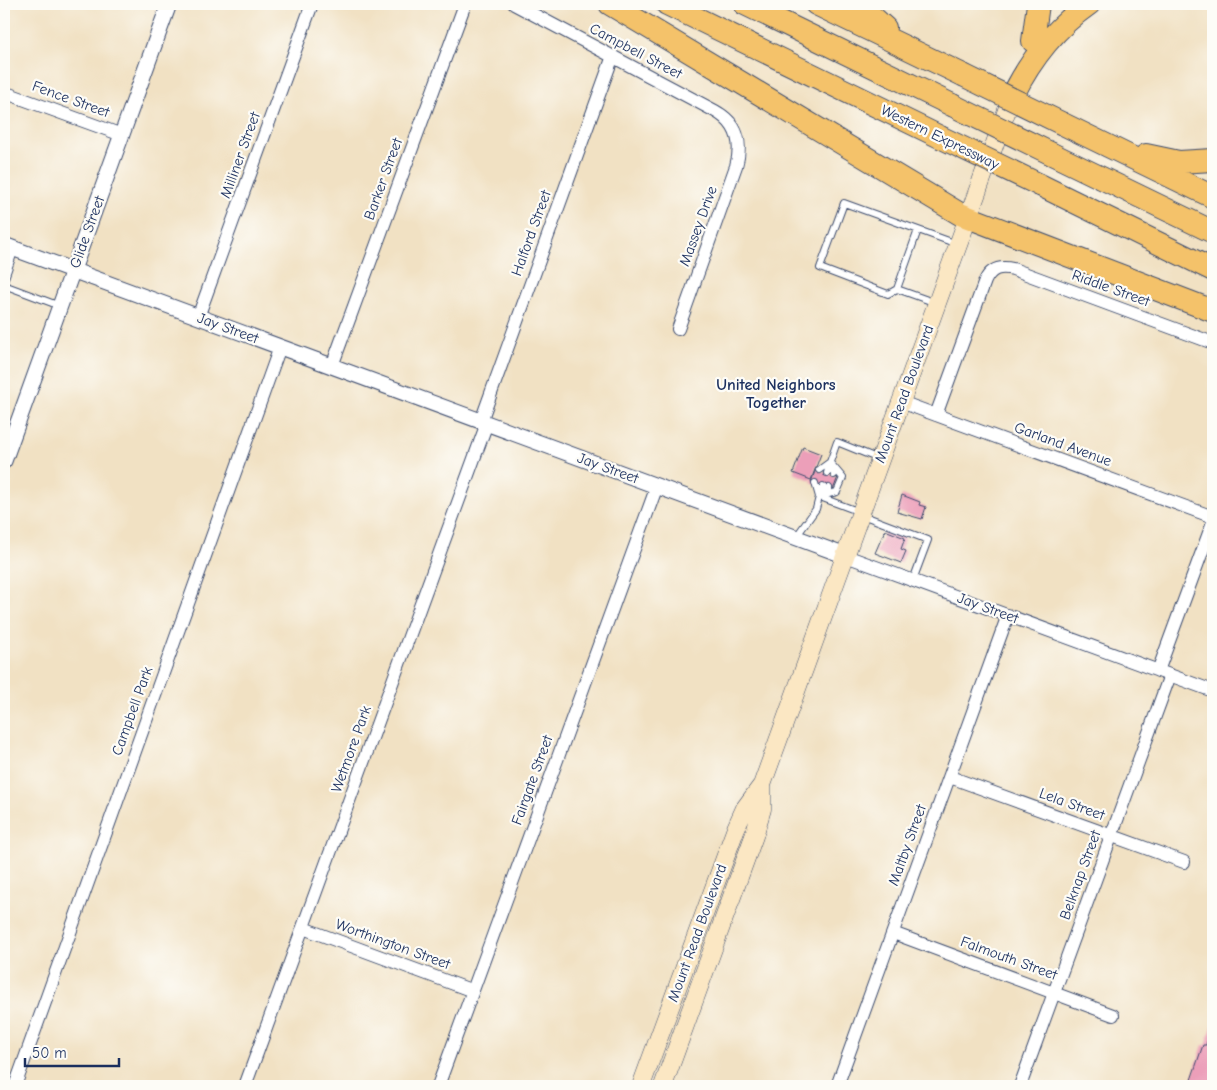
<svg xmlns="http://www.w3.org/2000/svg" width="1217" height="1090" viewBox="0 0 1217 1090" font-family="'Comic Neue',sans-serif">
	<style>
		.building { fill: #ec9fb9 }
		.lines { fill: none; stroke-linecap: round; stroke-linejoin: round }
		.service-casing { stroke: #3b4a6d; stroke-width: 8 }
		.minor-casing { stroke: #3b4a6d; stroke-width: 14 }
		.tertiary-casing { stroke: #3b4a6d; stroke-width: 17 }
		.secondary-casing { stroke: #3b4a6d; stroke-width: 19 }
		.motorway-casing { stroke: #3b4a6d; stroke-width: 24 }
		.service { stroke: #fff; stroke-width: 6 }
		.minor { stroke: #fff; stroke-width: 12 }
		.tertiary { stroke: #fff; stroke-width: 15 }
		.secondary { stroke: #fbe7c3; stroke-width: 18 }
		.motorway { stroke: #f4c26a; stroke-width: 22 }
		.motorway-bridge-casing { stroke: #3b4a6d; stroke-width: 24; stroke-linecap: butt }
		.motorway-bridge { stroke: #f4c26a; stroke-width: 22 }
		.labels { text-anchor: middle; stroke-width: 4.5; stroke-linejoin: round; paint-order: stroke }
		.street-label { font-size: 15px; fill: #1b2f5e; stroke: #fdfcf7 }
		.neighbourhood-label { font-size: 16px; font-weight: bold; fill: #1b2f5e; stroke: #fdfcf7 }
	</style>
	<rect width="100%" height="100%" fill="#fdfcf7"/>
	<filter id="ink" filterUnits="userSpaceOnUse"><feTurbulence type="fractalNoise" baseFrequency=".02" numOctaves="2"/><feDisplacementMap in="SourceGraphic" scale="10" xChannelSelector="R" yChannelSelector="G"/><feConvolveMatrix kernelMatrix="1 2 1 2 8 2 1 2 1" color-interpolation-filters="sRGB"/></filter>
	<filter id="wash" filterUnits="userSpaceOnUse"><feTurbulence type="fractalNoise" baseFrequency=".0096" numOctaves="4" result="noise"/><feDisplacementMap in="SourceGraphic" scale="20" xChannelSelector="R" yChannelSelector="G"/><feGaussianBlur stdDeviation="1.12" result="paint"/><feColorMatrix in="noise" values="0 0 0 0 0 0 0 0 0 0 0 0 0 0 0 0 0 1.4 0 .05"/><feComposite in="paint" operator="in"/></filter>
	<g filter="url(#wash)">
		<rect width="100%" height="100%" fill="#f1e1c3"/>
		<g id="blocks">
			<path class="building" d="M803 447 821 454 811 480 793 473Z
				M816 469 838 477 833 490 811 482Z
				M902 495 920 502 919 505 926 507 922 519 897 512Z
				M885 530 905 538 901 549 906 551 901 563 875 553Z
				M1213 1024V1078L1209 1086 1191 1080 1203 1045H1206Z"/>
		</g>
	</g>
	<g filter="url(#ink)">
		<use href="#blocks" fill-opacity="0" stroke="#3b4a6d" stroke-width="1"/>
		<g class="lines">
			<defs>
				<path id="service" d="M4 281 15 249
					M4 285 60 306
					M897 289 918 230
					M936 303 897 289 888 294 820 268 844 203 957 244
					M819 470 830 462 827 473
					M834 475 830 462 837 442 879 459
					M815 483 819 497 823 486
					M820 496 837 492 843 478 832 465
					M820 497 860 512
					M862 515 928 540 913 580
					M796 537 816 509 819 497 829 488"/>
				<path id="minor" d="M514 4 715 111C737 123 743 142 736 166L678 329
					M9 94 122 135
					M198 317 312 4
					M332 366 465 4
					M901 402 1213 517
					M936 415 985 281C991 268 1000 266 1013 269L1213 343
					M481 421 613 56
					M846 556 1213 691
					M1158 671 1213 522
					M950 777 1184 862
					M303 928 473 991
					M893 933 1113 1015
					M15 1086 280 347
					M245 1086 487 423
					M438 1086 657 486
					M837 1086 1008 615
					M1020 1086 1170 675"/>
				<path id="tertiary" d="M4 245 846 556
					M4 461 169 4"/>
				<path id="secondary" d="M641 1086 736 828 745 808 762 785 1015 88
					M663 1086 754 836 762 809V785"/>
				<path id="motorway" d="M610 4 960 214 1213 311
					M667 4 940 137
					M745 4 952 105
					M816 4 963 75
					M858 4 885 28
					M1033 41 1038 4
					M1013 95C1031 59 1056 27 1089 4
					M1063 124 1213 197
					M1052 154 1213 232
					M1146 155 1179 162 1213 160
					M1040 185 1213 270"/>
			</defs>
			<use href="#service" class="service-casing"/>
			<use href="#minor" class="minor-casing"/>
			<use href="#tertiary" class="tertiary-casing"/>
			<use href="#secondary" class="secondary-casing"/>
			<use href="#motorway" class="motorway-casing"/>
			<use href="#service" class="service"/>
			<use href="#minor" class="minor"/>
			<use href="#tertiary" class="tertiary"/>
			<use href="#secondary" class="secondary"/>
			<use href="#motorway" class="motorway"/>
			<defs>
				<path id="motorway-bridge" d="M963 75 1063 124
					M952 105 1052 154
					M940 137 1040 185"/>
			</defs>
			<use href="#motorway-bridge" class="motorway-bridge-casing"/>
			<use href="#motorway-bridge" class="motorway-bridge"/>
		</g>
	</g>
	<g class="labels">
		<g class="street-label">
			<text transform="translate(636 51) rotate(28)" y="5">Campbell Street</text>
			<text transform="translate(71 99) rotate(20)" y="5">Fence Street</text>
			<text transform="translate(940 137) rotate(26)" y="5">Western Expressway</text>
			<text transform="translate(240 155) rotate(-70)" y="5">Milliner Street</text>
			<text transform="translate(383 179) rotate(-70)" y="5">Barker Street</text>
			<text transform="translate(698 226) rotate(-70)" y="5">Massey Drive</text>
			<text transform="translate(87 232) rotate(-70)" y="5">Glide Street</text>
			<text transform="translate(531 233) rotate(-70)" y="5">Halford Street</text>
			<text transform="translate(1111 288) rotate(20)" y="5">Riddle Street</text>
			<text transform="translate(228 328) rotate(20)" y="5">Jay Street</text>
			<text transform="translate(904 394) rotate(-70)" y="5">Mount Read Boulevard</text>
			<text transform="translate(1063 444) rotate(20)" y="5">Garland Avenue</text>
			<text transform="translate(608 468) rotate(20)" y="5">Jay Street</text>
			<text transform="translate(988 608) rotate(20)" y="5">Jay Street</text>
			<text transform="translate(132 711) rotate(-70)" y="5">Campbell Park</text>
			<text transform="translate(351 749) rotate(-70)" y="5">Wetmore Park</text>
			<text transform="translate(532 780) rotate(-70)" y="5">Fairgate Street</text>
			<text transform="translate(1072 804) rotate(20)" y="5">Lela Street</text>
			<text transform="translate(907 845) rotate(-70)" y="5">Maltby Street</text>
			<text transform="translate(1080 875) rotate(-70)" y="5">Belknap Street</text>
			<text transform="translate(697 933) rotate(-70)" y="5">Mount Read Boulevard</text>
			<text transform="translate(393 944) rotate(20)" y="5">Worthington Street</text>
			<text transform="translate(1009 958) rotate(20)" y="5">Falmouth Street</text>
		</g>
		<g class="neighbourhood-label">
			<text x="776" y="390">United Neighbors<tspan x="776" dy="18">Together</tspan></text>
		</g>
	</g>
	<rect width="1217" height="1090" fill="none" stroke="#fdfcf7" stroke-width="20"/>
	<path d="M25 1058v8h94v-8" fill="none" stroke="#1b2f5e" stroke-width="2.5"/>
	<text x="32" y="1058" font-size="15" fill="#1b2f5e" stroke="#fdfcf7" stroke-width="4" paint-order="stroke">50 m</text>
</svg>
